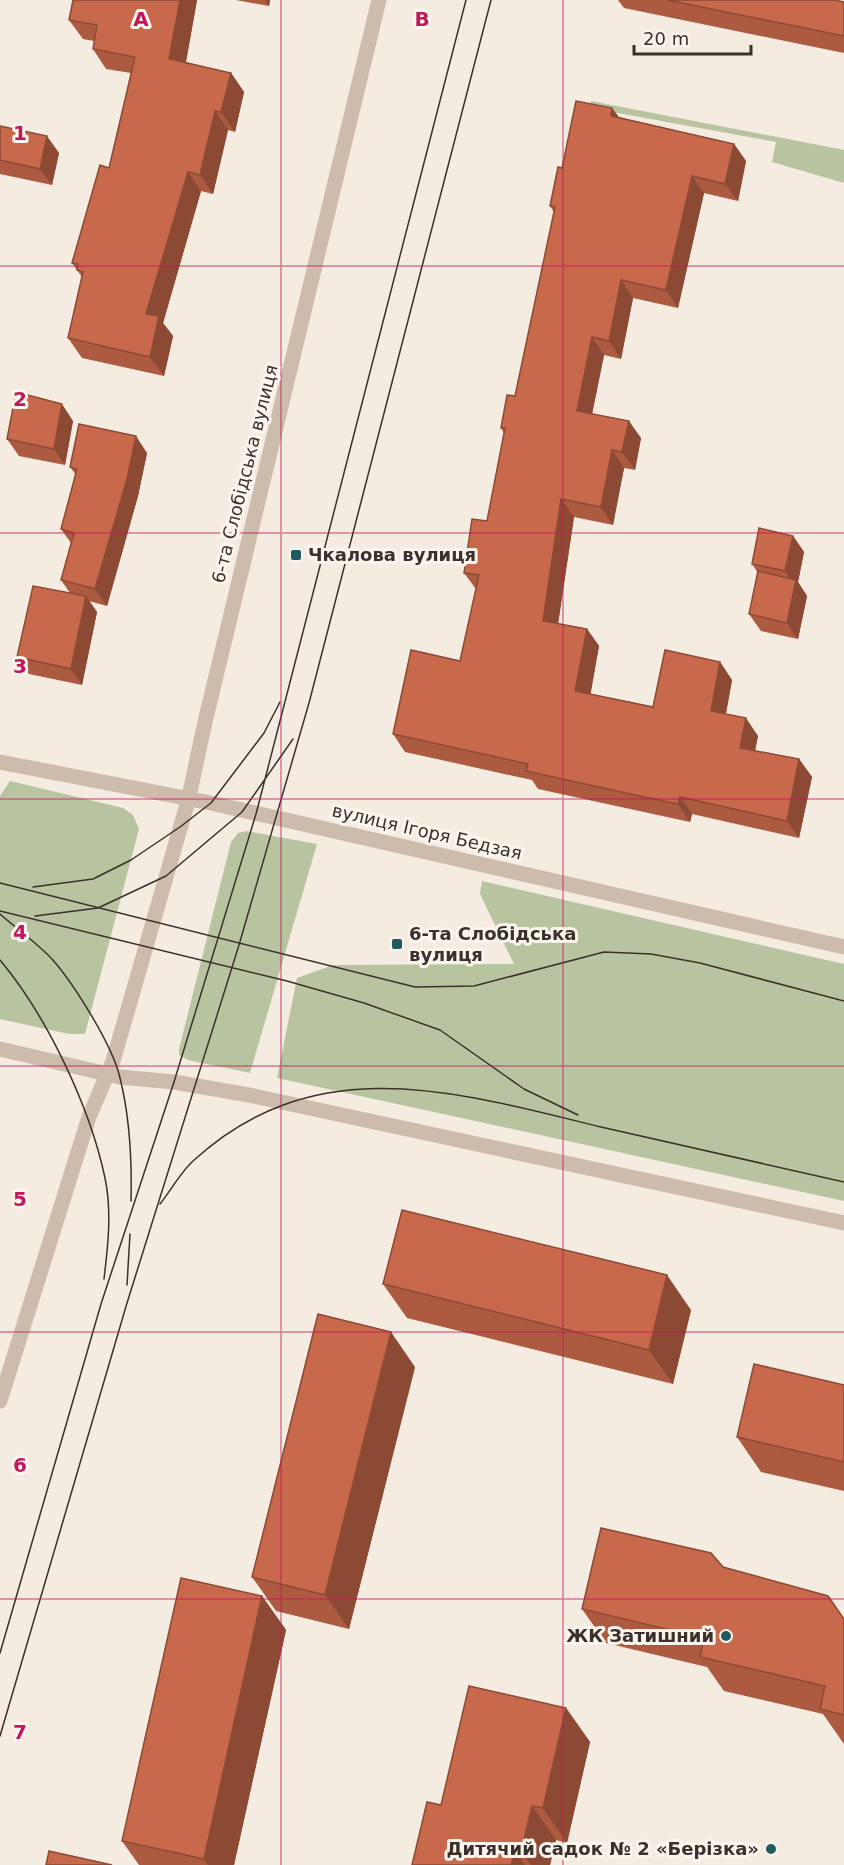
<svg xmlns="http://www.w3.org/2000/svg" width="844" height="1865" viewBox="0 0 844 1865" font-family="'DejaVu Sans',sans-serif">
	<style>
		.green { fill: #b8c4a0 }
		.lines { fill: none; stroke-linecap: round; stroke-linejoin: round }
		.tertiary { stroke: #cdbbac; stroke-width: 15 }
		.tram { stroke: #3b302b; stroke-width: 1.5 }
		.wall { fill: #ac5a40 }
		.shaded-wall { fill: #8c4a34 }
		.building { fill: #c8694b; stroke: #8c4a34; stroke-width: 1.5 }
		.grid { fill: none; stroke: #c2185b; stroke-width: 1.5; stroke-opacity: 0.55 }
		.poi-dot { fill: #1f5a5e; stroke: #fbf5ee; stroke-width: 2 }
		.labels { text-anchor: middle; stroke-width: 6; stroke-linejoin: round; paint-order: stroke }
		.street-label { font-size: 18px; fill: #3b302b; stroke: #fbf5ee }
		.poi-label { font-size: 18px; font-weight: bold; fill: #3b302b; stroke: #fbf5ee; text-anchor: start }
		.grid-label { font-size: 20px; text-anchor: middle; font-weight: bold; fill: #c2185b; stroke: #fbf5ee; stroke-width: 6; stroke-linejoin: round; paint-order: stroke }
	</style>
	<rect width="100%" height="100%" fill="#f4ebe1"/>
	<path class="green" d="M591 101 844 150V183L772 162 776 142 590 108Z
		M10 781 123 808 133 815 139 829 85 1034H69L0 1019V796Z
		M246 831 317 844 250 1073 188 1060 179 1055V1049L231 842 238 833Z
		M482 881 844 964V1201L277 1078 297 978 333 965 514 964 480 894Z"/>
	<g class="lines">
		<path class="tertiary" d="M0 762 211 803 844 947
			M0 1049 120 1077 174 1082 249 1095 844 1223
			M0 1401 89 1117 113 1061 188 801 205 722 379 0"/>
		<path class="tram" d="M0 883 415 987 474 986 604 952 651 954 700 963 844 1001
			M33 887 93 879 131 860 180 827 211 803 264 733 280 702
			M0 911 287 981 364 1003 440 1030 524 1089 578 1115
			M0 914C17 929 37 943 52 959 74 984 113 1046 120 1078 130 1118 132 1160 131 1201
			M35 916 98 908 166 876 242 812 293 739
			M0 960C47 1016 90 1107 105 1178 112 1211 108 1246 104 1279
			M160 1204C171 1190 181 1172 193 1161 316 1048 457 1092 601 1127 682 1146 763 1164 844 1182
			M127 1285 130 1234
			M0 1653 101 1304 174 1082 256 814 466 0
			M0 1736 127 1303 239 945 309 703 491 0"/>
	</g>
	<path class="wall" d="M73 0H197L186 62 231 73 244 92 235 132 228 130 213 194 201 191 163 323 173 336 164 376 82 358 68 338 82 277 72 263 109 168 131 73 106 69 93 49 94 41 83 39 69 20Z
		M236 0H270L269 6Z
		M618 0H834L844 2V53L624 8Z
		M612 108 619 117 734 144 746 161 738 201 704 193 678 308 633 298 621 359 604 355 592 414 641 438 635 470 624 468 613 525 574 517 558 623 587 629 599 646 590 694 653 707 720 662 732 680 726 714 758 736 755 751 799 759 812 777 799 838 692 814 690 822 538 789 532 780 405 752 393 734 460 661 476 589 464 573 487 521 504 433 501 428 515 396 554 212 550 206 562 168Z
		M0 126 59 153 52 185 0 174Z
		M73 421 65 465 19 456 7 439Z
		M147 453 138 496 107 606 89 601 97 612 82 685 29 674 17 657 70 593 61 580 71 543 61 529 76 475 70 467Z
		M793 536 804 552 798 582 807 596 798 639 761 631 749 614 758 573 752 564Z
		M383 1284 691 1310 673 1384 407 1318Z
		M415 1367 349 1629 276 1611 252 1577Z
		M844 1385V1491L761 1472 737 1437Z
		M723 1567 844 1619V1744L823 1714 724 1691 707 1667 606 1643 582 1609Z
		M262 1596 286 1630 234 1865H139L122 1841Z
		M566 1708 590 1742 567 1843 556 1840 550 1865H412L441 1805Z"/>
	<path class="shaded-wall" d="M180 0H197L183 78 169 59Z
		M265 0H270L269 6Z
		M231 73 244 92 235 132 221 112Z
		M612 108 625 126 611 116Z
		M215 111 228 130 213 194 200 175Z
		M47 136 59 153 52 185 40 169Z
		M734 144 746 161 738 201 725 184Z
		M188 172 201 191 163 323 173 336 164 376 150 357 146 314Z
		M692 176 704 193 678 308 666 290Z
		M621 280 633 298 621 359 609 341Z
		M592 337 604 355 589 429 577 411Z
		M62 404 73 421 65 465 54 449Z
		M629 421 641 438 635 470 622 452Z
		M136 436 147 453 138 496 107 606 95 589Z
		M612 450 624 468 613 525 601 507Z
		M561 499 574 517 556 638 543 621Z
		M793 536 804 552 798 582 807 596 798 639 787 623 795 585 785 571Z
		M86 596 97 612 82 685 71 669Z
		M587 629 599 646 588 709 575 691Z
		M720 662 732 680 723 728 711 711Z
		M746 718 758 736 752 765 740 748Z
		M799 759 812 777 799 838 787 821Z
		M680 797 692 814 690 822 678 804Z
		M667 1275 691 1310 673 1384 649 1350Z
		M391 1332 415 1367 349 1629 325 1595Z
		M262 1596 286 1630 234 1865H208L204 1859Z
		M566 1708 590 1742 567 1843 543 1808Z
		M532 1806 556 1840 550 1865H531L521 1852Z
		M515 1851 525 1865H511Z"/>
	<path class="building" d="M73 0H180L169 59 231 73 221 112 215 111 200 175 188 172 146 314 159 316 150 357 68 338 83 272 77 270 78 264 72 263 100 165 109 168 135 57 93 49 97 25 69 20Z
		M667 0H834L844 2V36Z
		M576 101 612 108 611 116 734 144 725 184 692 176 666 290 621 280 609 341 592 337 577 411 629 421 622 452 612 450 601 507 561 499 543 621 587 629 575 691 653 707 665 650 720 662 711 711 746 718 740 748 799 759 787 821 680 797 678 804 626 793 526 771 528 764 393 734 411 650 460 661 479 575 464 573 472 519 487 521 505 428H501L507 395 515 396 555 207 550 206 558 167 562 168Z
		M0 126 47 136 40 169 0 160Z
		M16 392 62 404 54 449 7 439Z
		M79 424 136 436 127 479 95 589 61 580 74 533 61 529 77 469 70 467Z
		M759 528 793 536 785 571 752 564Z
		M758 571 796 580 787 623 749 614Z
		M33 586 86 596 71 669 17 657Z
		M402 1210 667 1275 649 1350 383 1284Z
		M318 1314 391 1332 325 1595 252 1577Z
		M754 1364 844 1385V1462L737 1437Z
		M601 1528 711 1553 723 1567 828 1596 844 1619V1715L820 1709 825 1686 700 1657 704 1638 582 1609Z
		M181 1578 262 1596 204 1859 122 1841Z
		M469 1686 566 1708 543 1808 532 1806 521 1852 515 1851 511 1865H412L427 1802 441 1805Z
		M49 1851 112 1865H46Z"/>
	<path class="grid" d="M281 0V1865M563 0V1865M0 266H844M0 533H844M0 799H844M0 1066H844M0 1332H844M0 1599H844"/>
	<g class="poi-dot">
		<rect x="290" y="549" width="12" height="12" rx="3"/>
		<rect x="391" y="938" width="12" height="12" rx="3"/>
		<circle cx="726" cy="1636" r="6"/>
		<circle cx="771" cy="1849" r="6"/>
	</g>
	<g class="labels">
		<g class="street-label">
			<text transform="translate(245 474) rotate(-76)" y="6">6-та Слобідська вулиця</text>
			<text transform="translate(427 832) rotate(13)" y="6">вулиця Ігоря Бедзая</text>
		</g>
		<g class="poi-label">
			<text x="308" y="561">Чкалова вулиця</text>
			<text x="409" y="940">6-та Слобідська<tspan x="409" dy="21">вулиця</tspan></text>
			<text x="714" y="1642" text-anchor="end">ЖК Затишний</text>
			<text x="759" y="1855" text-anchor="end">Дитячий садок № 2 «Берізка»</text>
		</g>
	</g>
	<g class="grid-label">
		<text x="141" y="26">A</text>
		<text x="422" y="26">B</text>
		<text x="20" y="140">1</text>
		<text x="20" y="406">2</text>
		<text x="20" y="673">3</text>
		<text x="20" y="939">4</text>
		<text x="20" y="1206">5</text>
		<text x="20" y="1472">6</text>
		<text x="20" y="1739">7</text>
	</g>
	<path d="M634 45v9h117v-9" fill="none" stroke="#3b302b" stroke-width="3"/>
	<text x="643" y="45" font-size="18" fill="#3b302b" stroke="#fbf5ee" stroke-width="4.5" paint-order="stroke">20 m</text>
</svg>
